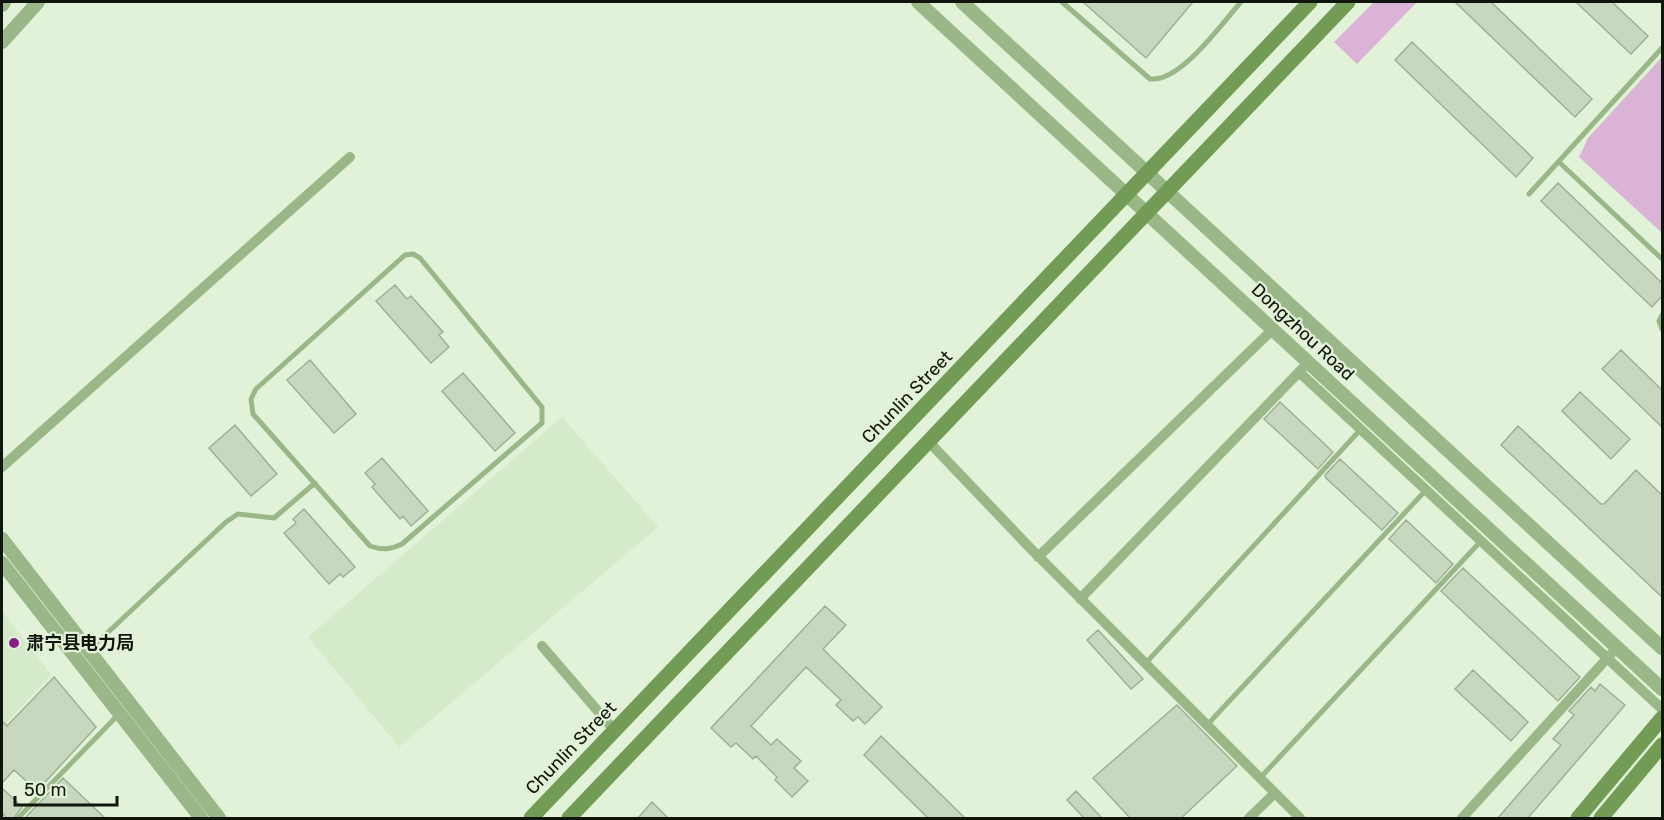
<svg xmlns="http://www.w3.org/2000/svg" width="1664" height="820" viewBox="0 0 1664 820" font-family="Rubik,'Noto Sans SC',sans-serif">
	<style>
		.built { fill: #d5eac9 }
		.green { fill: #dbb3d7 }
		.building { fill: #c7d8be; stroke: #a0af96; stroke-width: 1.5 }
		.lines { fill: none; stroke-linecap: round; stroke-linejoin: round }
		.service { stroke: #9ab788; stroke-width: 5 }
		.minor { stroke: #9ab788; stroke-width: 10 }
		.tertiary { stroke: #9ab788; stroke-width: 14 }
		.secondary { stroke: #729c55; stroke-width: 15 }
		.poi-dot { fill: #881e84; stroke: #e2f2d8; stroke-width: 2 }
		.labels { text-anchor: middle; stroke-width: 4.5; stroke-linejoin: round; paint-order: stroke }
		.street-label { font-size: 18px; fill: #10160d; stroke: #e2f2d8 }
		.poi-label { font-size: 18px; font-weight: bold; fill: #10160d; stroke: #e2f2d8; text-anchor: start }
	</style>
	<rect width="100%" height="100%" fill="#e2f2d8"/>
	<path class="built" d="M562 417 658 527 399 747 308 637Z
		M2 611 51 675 2 728Z"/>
	<path class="green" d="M1374 2H1417L1357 64 1334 42Z
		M1662 57V233L1579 157 1588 138Z"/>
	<path class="building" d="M1083 2H1193L1146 58Z
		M1455 2H1491L1592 99 1575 117Z
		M1576 2H1612L1648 36 1631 54Z
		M1412 42 1533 158 1516 177 1395 60Z
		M1558 183 1662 283V296L1652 307 1541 201Z
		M395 285 407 299 411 296 443 332 439 335 449 347 431 363 376 301Z
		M1621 350 1662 390V427L1602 369Z
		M310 360 356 414 334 433 287 380Z
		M463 373 515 433 495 451 442 391Z
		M1580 392 1630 439 1611 459 1562 411Z
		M1280 402 1333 452 1318 469 1264 419Z
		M235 425 277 474 251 496 209 448Z
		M1518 426 1601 504H1604L1636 470 1662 495V597L1501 445Z
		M382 458 428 511 411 526 403 516 400 519 385 502 372 487 375 484 365 473Z
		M1340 459 1398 513 1382 530 1326 478 1325 475Z
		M304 509 355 567 343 577 340 574 329 584 284 533 296 523 293 519Z
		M1406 520 1453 564 1436 583 1389 539Z
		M1463 568 1580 677 1558 701 1441 591Z
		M825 606 846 625 823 649 882 707 865 724 858 717 853 721 836 705 841 700 806 667 751 726 771 745 777 739 801 761 794 768 808 781 792 797 775 780 777 777 756 756 753 759 736 743 731 747 711 728Z
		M1098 630 1143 679 1131 689 1087 640Z
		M1473 670 1528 722 1511 741 1455 689Z
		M54 677 96 727 37 791 14 770 2 783V721L7 726Z
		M1600 684 1625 705 1527 819H1497L1561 745 1553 739 1574 715 1569 711 1591 687 1595 691Z
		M1177 705 1237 766 1180 819H1131L1093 778Z
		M881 736 966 819H929L864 755Z
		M63 778 106 819H24Z
		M2 788 22 807 13 819H8L2 813Z
		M1076 791 1103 819H1085L1067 800Z
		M652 802 669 819H637Z"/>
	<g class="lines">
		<path class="service" d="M1062 2 1150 79C1181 82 1221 24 1241 2
			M1559 162 1662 259
			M1529 194 1662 48
			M413 254 420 258 542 407V423L402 544C390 550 382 550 370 546L253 414 251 399 256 389 405 255Z
			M1662 315 1659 321 1662 329
			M89 650 226 522 238 514 274 518 315 483
			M1145 664 1361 429
			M1207 725 1426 490
			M1260 778 1481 541
			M18 818 118 715"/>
		<path class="minor" d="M1299 372 1662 709
			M929 442 1033 551 1300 818
			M2 467 350 157
			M1038 557 1273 329
			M1080 599 1302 369
			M542 646 615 731
			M1249 818 1275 793
			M1462 818 1611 654"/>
		<path class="tertiary" d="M918 2 1662 689
			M962 2 1662 648
			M2 5 4 2
			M2 42 38 2
			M2 539 219 818
			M2 563 201 818"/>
		<path class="secondary" d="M531 818 1310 2
			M569 818 1348 2
			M1578 818 1662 718
			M1601 818 1662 745"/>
	</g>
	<circle class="poi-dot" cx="14" cy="643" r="6"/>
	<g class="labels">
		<g class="street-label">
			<text transform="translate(1303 332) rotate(43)" y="6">Dongzhou Road</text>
			<text transform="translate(907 397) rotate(-46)" y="6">Chunlin Street</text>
			<text transform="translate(571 748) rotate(-46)" y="6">Chunlin Street</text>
		</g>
		<g class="poi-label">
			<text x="26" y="649">肃宁县电力局</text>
		</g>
	</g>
	<rect width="1664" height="820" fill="none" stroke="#10160d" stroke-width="6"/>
	<path d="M15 796v9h102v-9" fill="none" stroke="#10160d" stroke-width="3"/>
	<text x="24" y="796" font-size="18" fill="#10160d" stroke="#e2f2d8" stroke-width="4.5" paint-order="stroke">50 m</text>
</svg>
